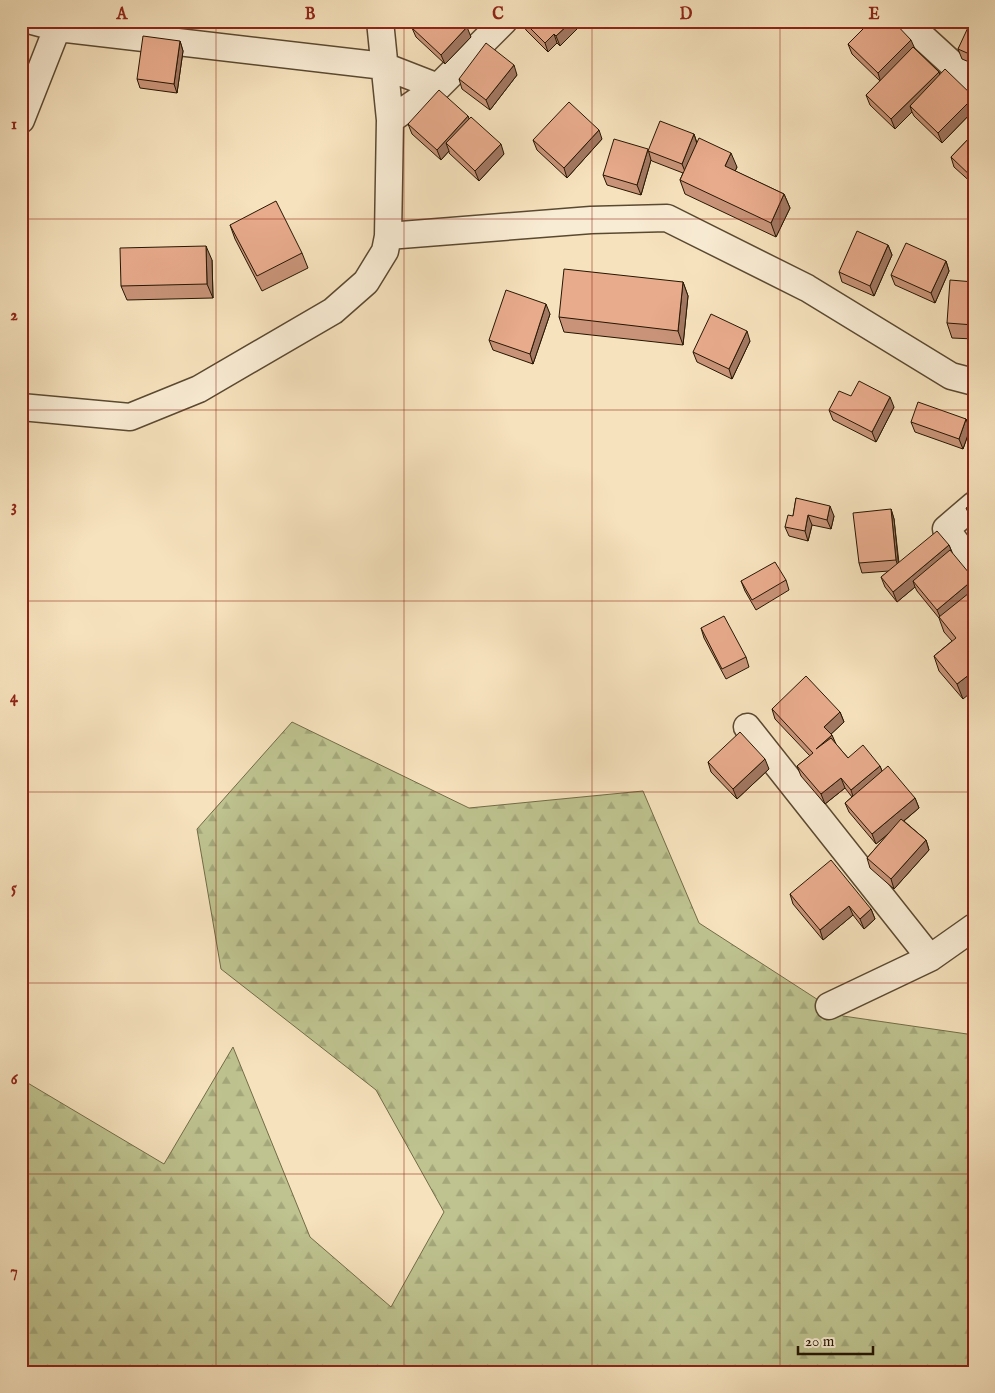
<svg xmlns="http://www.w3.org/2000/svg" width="995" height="1393" viewBox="0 0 995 1393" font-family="'IM FELL English',serif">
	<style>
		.forest { fill: url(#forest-firs); stroke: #726c48 }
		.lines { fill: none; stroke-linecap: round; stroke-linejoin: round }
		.street-casing { stroke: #5a4931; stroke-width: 29 }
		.street { stroke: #f9ecd4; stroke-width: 26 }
		.wall { fill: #c89378; stroke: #261602 }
		.shaded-wall { fill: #a27862; stroke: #261602 }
		.building { fill: #e8ab8c; stroke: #261602 }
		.grid { fill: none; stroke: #8f2418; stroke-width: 1; stroke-opacity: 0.55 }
		.neatline { fill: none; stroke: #8f2418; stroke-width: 2 }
		.grid-label { font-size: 16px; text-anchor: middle; font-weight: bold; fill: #8f2418 }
	</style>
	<defs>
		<pattern id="forest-firs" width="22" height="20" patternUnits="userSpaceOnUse" patternTransform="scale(1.25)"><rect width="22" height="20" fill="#bec38f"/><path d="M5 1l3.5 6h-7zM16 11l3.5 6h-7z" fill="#a3a77a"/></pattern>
	</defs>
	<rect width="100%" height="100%" fill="#f6e2bd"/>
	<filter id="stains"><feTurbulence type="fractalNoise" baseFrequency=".004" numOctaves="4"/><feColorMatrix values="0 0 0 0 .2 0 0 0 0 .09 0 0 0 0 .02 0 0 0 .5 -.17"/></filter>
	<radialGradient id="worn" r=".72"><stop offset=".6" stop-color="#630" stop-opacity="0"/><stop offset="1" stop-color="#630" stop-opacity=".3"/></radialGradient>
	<path class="forest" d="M292 722 469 808 643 791 699 923 843 1016 974 1035V1372H21V1079L164 1164 233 1047 310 1237 391 1307 444 1212 376 1090 221 969 197 829Z"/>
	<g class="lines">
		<defs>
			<path id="street" d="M32 21 58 28 384 66 438 87
				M380 21 390 120 388 236
				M905 21 974 84
				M21 120 60 21
				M390 120 438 87 504 21
				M21 407 130 417 199 389 333 311 366 282 385 251 388 236 591 220 667 218 807 288 951 376 974 382
				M974 505 946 529 974 567
				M747 727 930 958
				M829 1006 930 958 974 927"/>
		</defs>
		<use href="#street" class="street-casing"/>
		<use href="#street" class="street"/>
	</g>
	<path class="wall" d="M522 21H585L560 46 557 43 548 52 526 30Z
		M974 21V64L962 59 958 49Z
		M412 28 471 37 445 64 416 37Z
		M180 41 183 51 177 93 140 88 137 79Z
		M848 44 914 48 939 72 940 75 974 97V110L942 143 914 116 912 112 895 129 870 105 866 95 880 81 852 54Z
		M517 75 490 110 462 89 459 79Z
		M468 116 469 119 504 154 479 181 449 153V151L441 160 412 134 408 124Z
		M974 133V185L954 167 951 157Z
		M694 134 697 143 737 167 735 171 784 194 790 208 776 237 685 194 680 180 683 173 652 161 651 160 641 195 607 185 603 175 648 151Z
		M602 139 567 178 537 150 533 140Z
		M230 225 302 253 308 268 262 291 235 239Z
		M888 245 892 255 874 296 842 282 839 272Z
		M212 260 213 298 127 300 121 286Z
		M946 261 949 271 935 303 895 285 891 275Z
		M683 282 688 296 683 345 564 332 559 317Z
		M974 282V339L952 338 947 323Z
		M550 314 533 364 493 350 489 340Z
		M750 341 732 379 697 362 693 352Z
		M851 396 894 407 876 442 833 420 829 410Z
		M966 419 970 429 963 449 915 432 911 422Z
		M796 498 834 516 831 529 812 525 808 541 789 536 785 527 793 516Z
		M891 509 894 519 899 563 949 545 952 552 963 699 939 671 934 656 952 641 944 632 939 618 917 591 915 587 897 602 885 587 881 577 889 571 862 573 859 563Z
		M786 580 789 590 756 610 745 591 741 581Z
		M701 628 746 657 749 667 726 679 704 638Z
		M772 709 840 712 844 722 831 734 835 743 848 758 880 766 882 771 915 798 919 808 904 821 926 840 929 850 894 889 870 868 867 858 888 834 876 844 849 812 845 803 852 797 845 788 825 804 801 776 797 766 810 756 775 719Z
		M708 762 769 769 737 799 711 772Z
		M790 894 871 909 875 919 864 929 853 915 823 940 793 904Z"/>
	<path class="shaded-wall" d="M572 21H585L560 46 556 36Z
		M467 27 471 37 445 64 441 55Z
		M554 34 557 43 548 52 545 43Z
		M911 40 915 49 881 83 878 73Z
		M180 41 183 51 177 93 174 84Z
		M514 65 517 75 490 110 486 100Z
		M939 72 942 81 910 106 912 112 895 129 891 119Z
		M974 97V110L942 143 938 133Z
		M468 116 472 126 446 143 449 151 441 160 437 150Z
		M599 130 602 139 567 178 564 168Z
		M694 134 697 144 686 174 682 164Z
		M501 144 504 154 479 181 475 171Z
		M648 149 651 160 641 195 637 185Z
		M731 153 737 167 731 180 725 166Z
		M784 194 790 208 776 237 771 223Z
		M888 245 892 255 874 296 870 286Z
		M206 246 212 260 213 298 207 284Z
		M946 261 949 271 935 303 931 293Z
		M683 282 688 296 683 345 678 331Z
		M546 304 550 314 533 364 530 354Z
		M747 331 750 341 732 379 729 369Z
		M890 397 894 407 876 442 872 432Z
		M966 419 970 429 963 449 959 439Z
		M830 506 834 516 831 529 827 520Z
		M891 509 894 519 899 570 896 560Z
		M808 515 812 525 808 541 805 531Z
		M949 545 953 555 913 581 915 587 897 602 893 592Z
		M974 579V592L941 619 937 610Z
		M974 671V690L963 699 957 684Z
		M840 712 844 722 828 737 824 727Z
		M832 735 836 744 816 749Z
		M765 759 769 769 737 799 733 789Z
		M880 766 884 776 854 800 851 790Z
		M841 778 845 788 825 804 821 794Z
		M915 798 919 808 876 844 872 834Z
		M926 840 929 850 894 889 891 879Z
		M849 906 853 915 823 940 820 930Z
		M871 909 875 919 864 929 860 919Z"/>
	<path class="building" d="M418 21H462L467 27 441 55 412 28Z
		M523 21H572L556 36 554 34 545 43Z
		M871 21H893L911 40 878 73 848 44Z
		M971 21H974V56L958 49Z
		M143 36 180 41 174 84 137 79Z
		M486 43 514 65 486 100 459 79Z
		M913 47 939 72 891 119 866 95Z
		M945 69 974 97 938 133 910 106Z
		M439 90 468 116 437 150 408 124Z
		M569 102 599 130 564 168 533 140Z
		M471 117 501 144 475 171 446 143Z
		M660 121 694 134 682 164 648 151Z
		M974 133V179L951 157Z
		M699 138 731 153 725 166 784 194 771 223 680 180Z
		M614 139 648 149 637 185 603 175Z
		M276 201 302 253 257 276 230 225Z
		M857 231 888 245 870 286 839 272Z
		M906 243 946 261 931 293 891 275Z
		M206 246 207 284 121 286 120 248Z
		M564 269 683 282 678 331 559 317Z
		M950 280 974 282V325L947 323Z
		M506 290 546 304 530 354 489 340Z
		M711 314 747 331 729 369 693 352Z
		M859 381 890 397 872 432 829 410 839 391 851 396Z
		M918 402 966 419 959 439 911 422Z
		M796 498 830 506 827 520 808 515 805 531 785 527 788 515 793 516Z
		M974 504V525L966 508Z
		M891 509 896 560 859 563 853 513Z
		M937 531 949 545 893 592 881 577Z
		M950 550 974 579 937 610 913 581Z
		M775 562 786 580 752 600 741 581Z
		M974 589V671L957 684 934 656 956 638 939 617Z
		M724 616 746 657 722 669 701 628Z
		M806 676 840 712 824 727 832 735 816 749 831 738 848 758 863 745 880 766 851 790 841 778 821 794 797 766 813 753 772 709Z
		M740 732 765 759 733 789 708 762Z
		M888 766 915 798 872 834 845 803Z
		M901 819 926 840 891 879 867 858Z
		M831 860 871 909 860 919 849 906 820 930 790 894Z"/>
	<path class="grid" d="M216 21V1372M404 21V1372M592 21V1372M780 21V1372M21 219H974M21 410H974M21 601H974M21 792H974M21 983H974M21 1174H974"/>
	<rect width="995" height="1393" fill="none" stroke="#f6e2bd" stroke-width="55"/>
	<path d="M798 1346v8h75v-8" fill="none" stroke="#261602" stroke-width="2.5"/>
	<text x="805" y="1346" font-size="15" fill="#261602" stroke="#f9ecd4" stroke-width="4" paint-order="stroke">20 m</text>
	<rect x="28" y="28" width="940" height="1338" class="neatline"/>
	<g class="grid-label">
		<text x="122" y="19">A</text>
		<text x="310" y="19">B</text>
		<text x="498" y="19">C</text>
		<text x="686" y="19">D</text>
		<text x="874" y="19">E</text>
		<text x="14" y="129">1</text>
		<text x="14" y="320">2</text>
		<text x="14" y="511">3</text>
		<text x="14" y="702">4</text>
		<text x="14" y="893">5</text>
		<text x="14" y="1084">6</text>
		<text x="14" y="1276">7</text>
	</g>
	<rect width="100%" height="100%" filter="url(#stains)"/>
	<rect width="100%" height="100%" fill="url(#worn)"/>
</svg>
